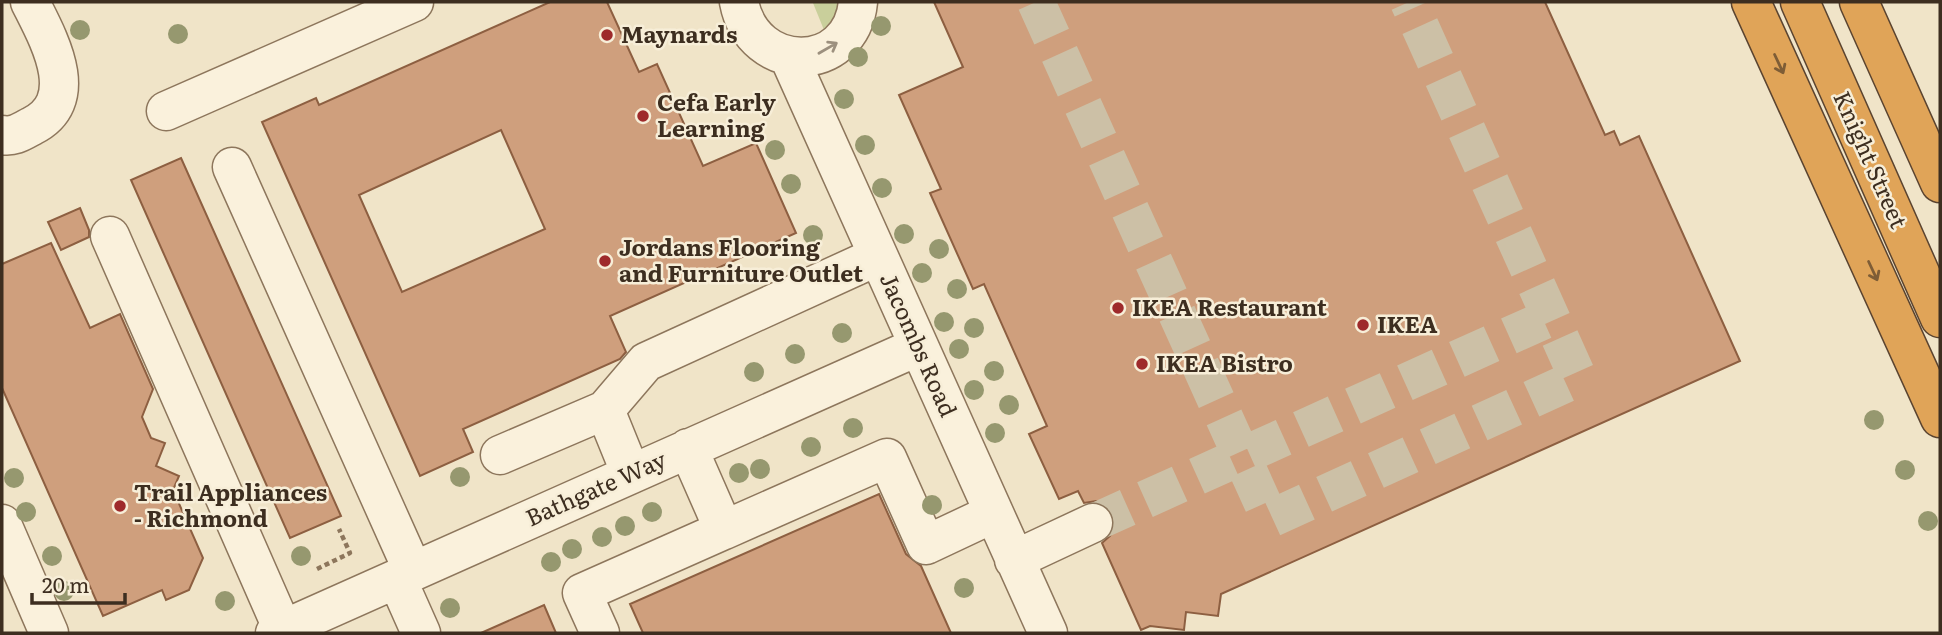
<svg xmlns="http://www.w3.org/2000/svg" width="1942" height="635" viewBox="0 0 1942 635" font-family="Literata,serif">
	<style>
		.green { fill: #c9cf9b }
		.building { fill: #cf9f7d; stroke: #8d5f41; stroke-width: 2; fill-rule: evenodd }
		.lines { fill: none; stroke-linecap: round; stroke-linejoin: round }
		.minor-tunnel { stroke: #ccc0a6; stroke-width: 38; stroke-dasharray: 38 19; stroke-linecap: butt }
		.minor-casing { stroke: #8d765c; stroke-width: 41 }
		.highway-casing { stroke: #5b4430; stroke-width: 41 }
		.path { stroke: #8d765c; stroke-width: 4.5; stroke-dasharray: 5 3.5; stroke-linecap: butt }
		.minor { stroke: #faf1dc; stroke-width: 38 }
		.highway { stroke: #e0a458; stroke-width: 38 }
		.tree { fill: #96986f }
		.oneway { stroke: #9c907e }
		.oneway2 { stroke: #7e5d36 }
		.poi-dot { fill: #9e2a2b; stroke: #f7eed8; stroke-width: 2.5 }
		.labels { text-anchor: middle; stroke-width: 5; stroke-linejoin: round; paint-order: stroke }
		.poi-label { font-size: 23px; font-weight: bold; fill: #3d2e20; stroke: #f7eed8; text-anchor: start }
		.street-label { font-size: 23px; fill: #3d2e20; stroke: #f7eed8 }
	</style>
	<rect width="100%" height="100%" fill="#f0e4c8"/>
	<path class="green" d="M845 2 827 28 824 30 813 3Z"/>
	<path class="building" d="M550 2H607L639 72 657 64 703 166 756 143 796 233 610 316 626 352 620 359 463 429 473 452 420 476 262 122 316 98 319 105ZM501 130 545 229 402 292 359 195Z
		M934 2H1545L1605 135 1614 131 1620 145 1639 136 1740 361 1221 594 1218 616 1186 612 1184 630 1150 626 1141 630 1102 543 1110 536 1115 526 1112 513 1105 505 1096 501 1084 503 1078 491 1059 499 1029 434 1047 426 984 284 973 289 930 193 941 189 899 95 963 67Z
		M181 158 341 516 290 538 131 180Z
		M80 208 89 230V237L61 250 48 222Z
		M51 243 90 328 120 314 153 389 142 417 151 438 165 443 156 466 179 476 173 490 203 558 189 590 166 600 162 590 103 616 2 388V264Z
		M879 494 906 554 921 566 951 633H643L630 604Z
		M544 605 556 633H481Z"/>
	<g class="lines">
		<path class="minor-tunnel" d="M1036 2 1270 519 1578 378 1409 2
			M1093 523 1551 317"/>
		<defs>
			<path id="minor" d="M739 2C753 75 851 75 858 2
				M789 57 1048 633
				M166 111 414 2
				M2 135C14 137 21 132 32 126 84 100 48 38 30 2
				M232 167 413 571
				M110 236 283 630
				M605 410 631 474
				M500 455 605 410 646 362 878 256
				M2 524 49 633
				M724 530 887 458 926 545 994 513
				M1014 560 1093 523
				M397 579 421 633
				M275 633 919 346
				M600 633 582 593 724 530 688 448"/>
			<path id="highway" d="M1751 2 1940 418
				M1800 2 1940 318
				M1859 2 1940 183"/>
		</defs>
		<use href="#minor" class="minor-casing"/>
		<use href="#highway" class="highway-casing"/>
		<path class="path" d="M317 569 350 553 339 529"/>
		<use href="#minor" class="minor"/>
		<use href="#highway" class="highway"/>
	</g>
	<g class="tree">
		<circle cx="881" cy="26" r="10"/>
		<circle cx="80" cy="30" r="10"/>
		<circle cx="178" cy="34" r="10"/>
		<circle cx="858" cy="57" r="10"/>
		<circle cx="844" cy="99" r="10"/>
		<circle cx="865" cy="145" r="10"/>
		<circle cx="775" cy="150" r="10"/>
		<circle cx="791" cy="184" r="10"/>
		<circle cx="882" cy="188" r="10"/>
		<circle cx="904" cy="234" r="10"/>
		<circle cx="813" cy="235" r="10"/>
		<circle cx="939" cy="249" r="10"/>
		<circle cx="922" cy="273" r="10"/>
		<circle cx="957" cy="289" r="10"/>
		<circle cx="944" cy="322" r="10"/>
		<circle cx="974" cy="328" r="10"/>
		<circle cx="842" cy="333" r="10"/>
		<circle cx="959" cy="349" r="10"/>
		<circle cx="795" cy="354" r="10"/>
		<circle cx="994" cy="371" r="10"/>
		<circle cx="754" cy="372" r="10"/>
		<circle cx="974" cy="390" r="10"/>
		<circle cx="1009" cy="405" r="10"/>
		<circle cx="1874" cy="420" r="10"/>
		<circle cx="853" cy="428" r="10"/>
		<circle cx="995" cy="433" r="10"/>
		<circle cx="811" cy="447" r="10"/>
		<circle cx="760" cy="469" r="10"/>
		<circle cx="1905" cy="470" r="10"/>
		<circle cx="739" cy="473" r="10"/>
		<circle cx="460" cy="477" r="10"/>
		<circle cx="14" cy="478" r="10"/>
		<circle cx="932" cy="505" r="10"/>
		<circle cx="26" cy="512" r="10"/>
		<circle cx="652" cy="512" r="10"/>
		<circle cx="1928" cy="521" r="10"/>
		<circle cx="625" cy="526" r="10"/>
		<circle cx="602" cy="537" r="10"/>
		<circle cx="572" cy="549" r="10"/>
		<circle cx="52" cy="556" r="10"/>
		<circle cx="301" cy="556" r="10"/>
		<circle cx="551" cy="562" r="10"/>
		<circle cx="964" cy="588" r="10"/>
		<circle cx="64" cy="591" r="10"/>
		<circle cx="225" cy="601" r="10"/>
		<circle cx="450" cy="608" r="10"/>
	</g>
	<defs><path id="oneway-shaft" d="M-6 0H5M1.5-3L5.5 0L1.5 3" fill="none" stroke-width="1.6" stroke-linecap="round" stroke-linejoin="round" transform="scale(1.75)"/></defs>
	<use class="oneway" href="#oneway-shaft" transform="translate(828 48) rotate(-30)"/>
	<g class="oneway2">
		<use href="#oneway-shaft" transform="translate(1779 64) rotate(65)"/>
		<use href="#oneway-shaft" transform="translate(1873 271) rotate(65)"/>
	</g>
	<g class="poi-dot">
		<circle cx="607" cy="35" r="7"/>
		<circle cx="643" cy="116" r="7"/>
		<circle cx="605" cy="261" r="7"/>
		<circle cx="1118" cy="308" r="7"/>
		<circle cx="1363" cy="325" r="7"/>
		<circle cx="1142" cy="364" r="7"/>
		<circle cx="120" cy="506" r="7"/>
	</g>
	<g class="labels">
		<g class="poi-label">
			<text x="621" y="43">Maynards</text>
			<text x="657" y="111">Cefa Early<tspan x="657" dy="26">Learning</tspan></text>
			<text x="619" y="256">Jordans Flooring<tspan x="619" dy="26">and Furniture Outlet</tspan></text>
			<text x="1132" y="316">IKEA Restaurant</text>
			<text x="1377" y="333">IKEA</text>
			<text x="1156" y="372">IKEA Bistro</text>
			<text x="134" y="501">Trail Appliances<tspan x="134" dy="26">- Richmond</tspan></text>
		</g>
		<g class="street-label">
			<text transform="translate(1870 160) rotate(66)" y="8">Knight Street</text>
			<text transform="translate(918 345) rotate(66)" y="8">Jacombs Road</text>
			<text transform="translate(596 489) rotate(-24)" y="8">Bathgate Way</text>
		</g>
	</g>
	<rect width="1942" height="635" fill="none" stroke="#3d2e20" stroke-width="7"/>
	<path d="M32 593v10h93v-10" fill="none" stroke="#3d2e20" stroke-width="3.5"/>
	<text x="42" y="593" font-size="21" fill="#3d2e20" stroke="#f7eed8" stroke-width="5" paint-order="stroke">20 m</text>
</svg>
